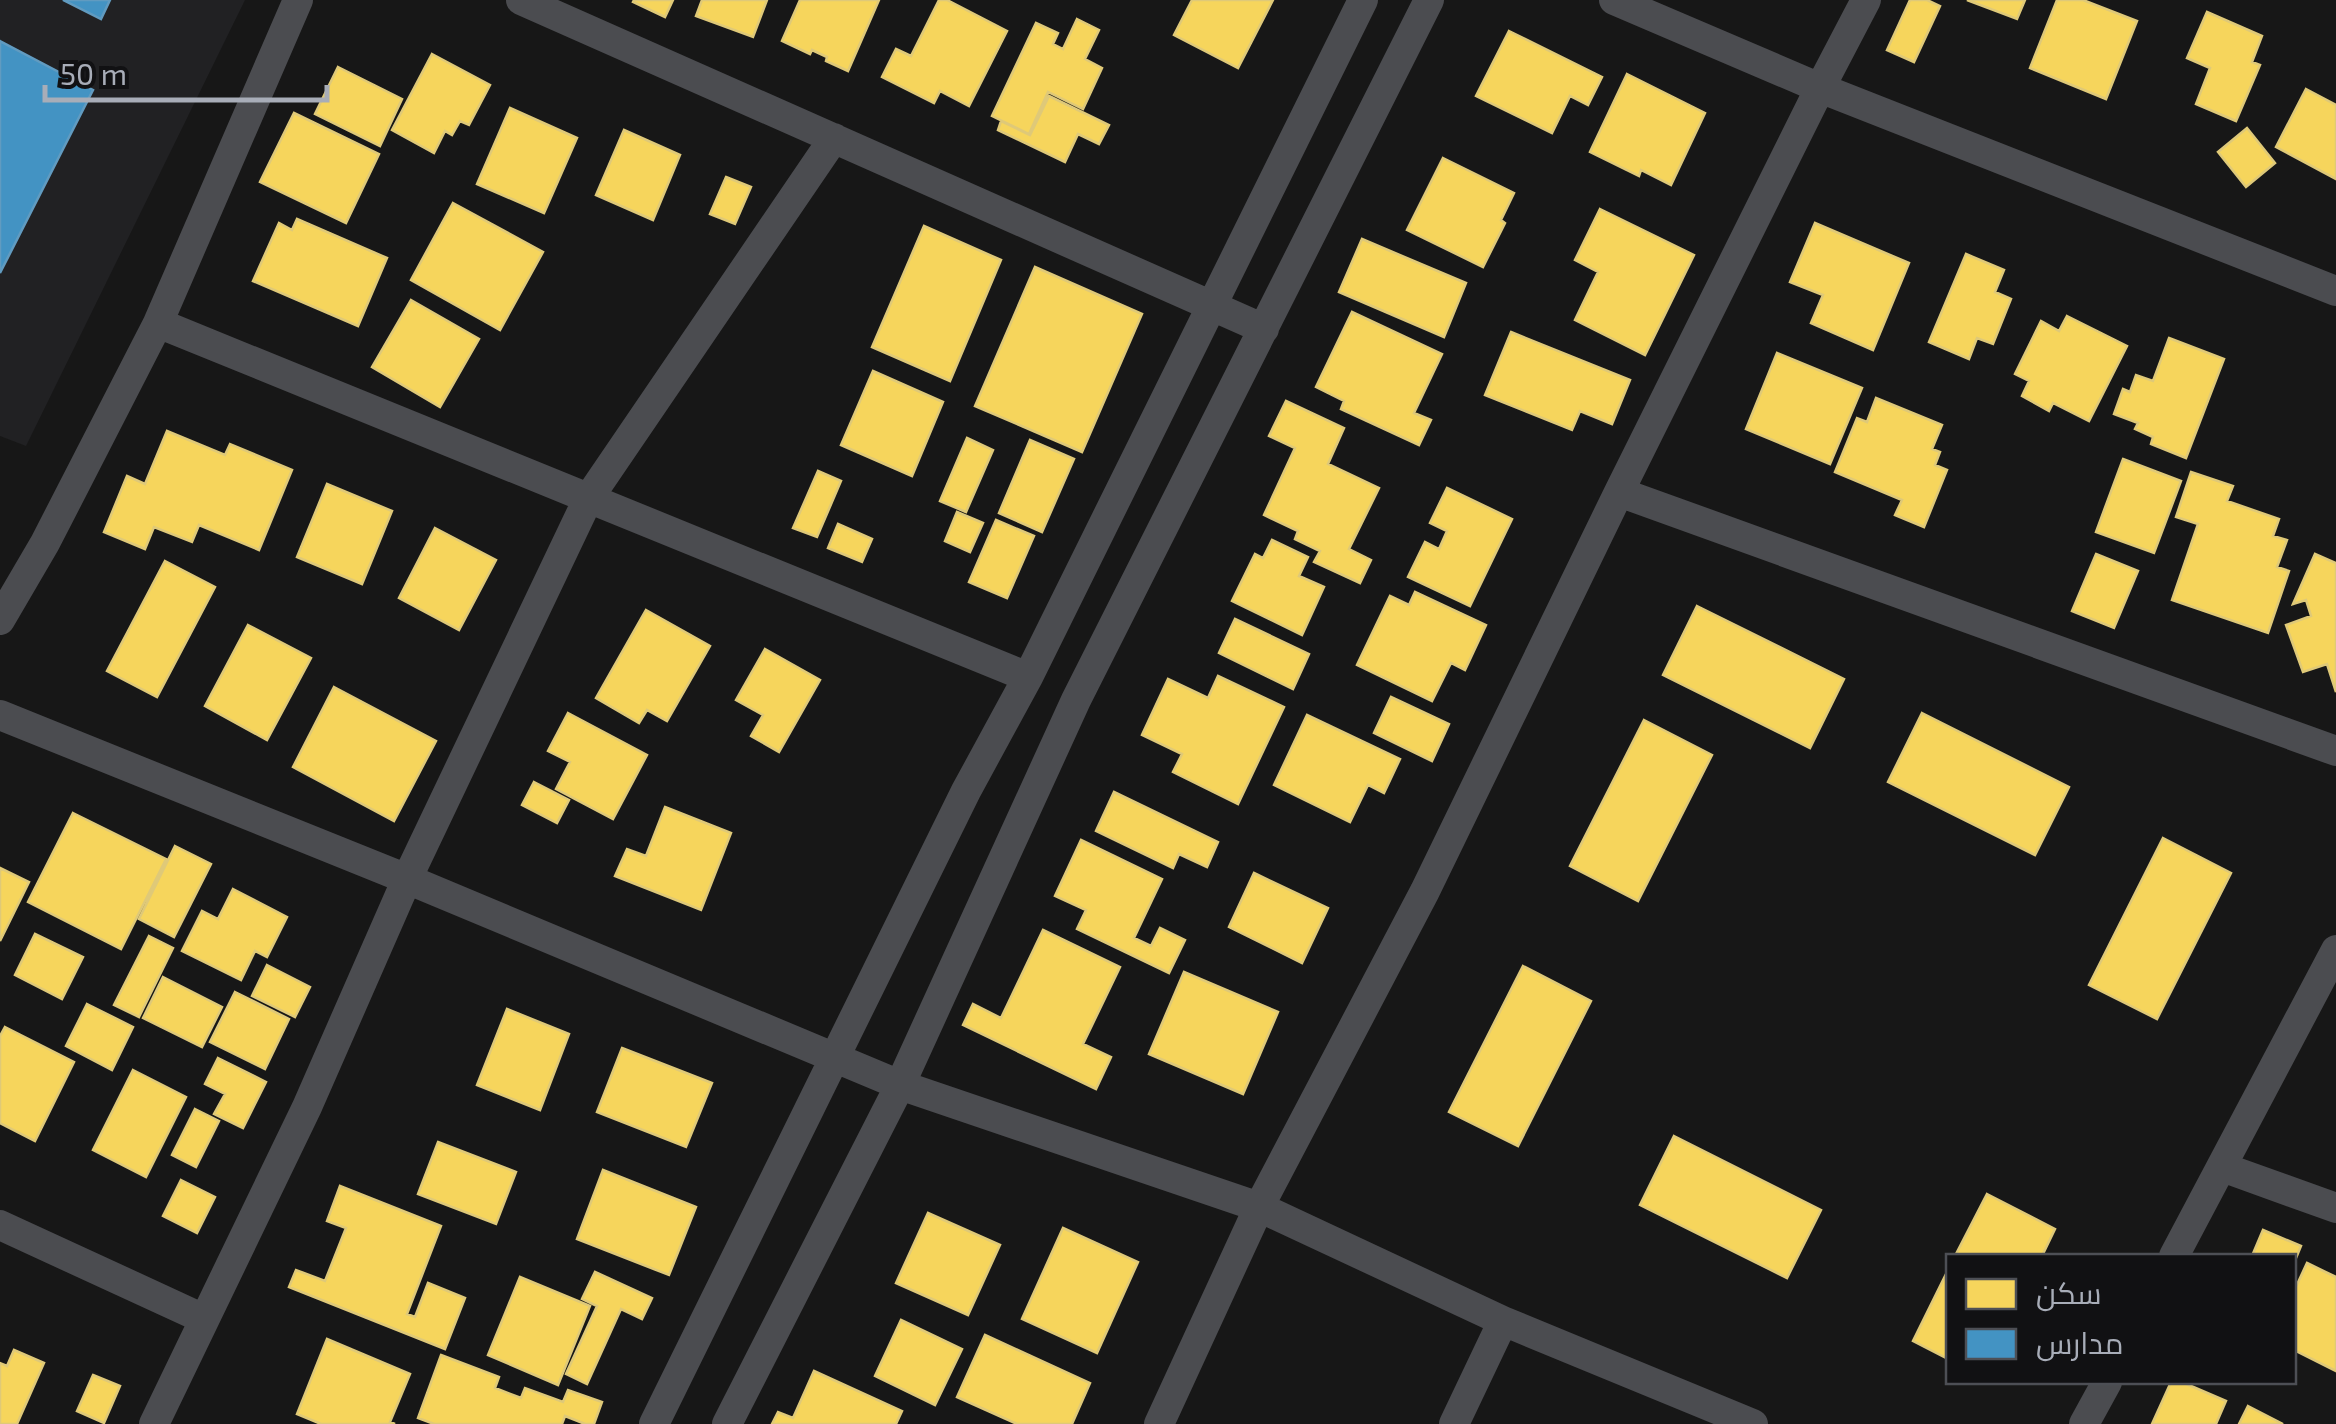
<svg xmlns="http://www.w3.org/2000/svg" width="2336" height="1424" viewBox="0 0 2336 1424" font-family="'Exo 2',Cairo,sans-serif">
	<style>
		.built { fill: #212123 }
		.homes { fill: #f6d55c; stroke: #dfc978; stroke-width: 2.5 }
		.schools { fill: #4393c3; stroke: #619bc0; stroke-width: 2.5 }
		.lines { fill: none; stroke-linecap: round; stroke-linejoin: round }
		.minor { stroke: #4b4c50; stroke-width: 30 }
	</style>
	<rect width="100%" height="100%" fill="#171717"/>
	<path class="built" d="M0 0H245L26 446 0 436Z"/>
	<path class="homes" d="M634 0H673L665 17 633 2Z
		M702 0H767L753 37 696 16Z
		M800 0H879L848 71 826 61 827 57 812 50 810 54 782 41Z
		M939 0H947L1007 31 969 106 940 91 934 103 882 77 896 49 911 56Z
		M1192 0H1273L1238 68 1174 35Z
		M1910 0H1927L1940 6 1914 62 1887 50Z
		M1967 0H2025L2017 19Z
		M2057 0H2083L2137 21 2106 99 2030 68Z
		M2207 12 2262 36 2252 62 2260 65 2236 121 2196 104 2210 68 2187 58Z
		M1077 19 1099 30 1085 59 1102 68 1083 109 1048 92 1029 134 992 116 1036 23 1058 33 1053 44 1063 49Z
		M1509 31 1602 77 1588 105 1570 96 1552 133 1476 96Z
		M432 54 490 85 469 125 460 121 452 135 445 131 434 153 392 130Z
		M338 67 402 99 380 146 315 114Z
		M1627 74 1705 113 1671 185 1641 170 1639 176 1590 152Z
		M2306 89 2336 105V179L2276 147Z
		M1049 96 1109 125 1099 144 1078 134 1065 162 998 130 1001 121 1030 135Z
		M510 108 577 138 544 213 477 184Z
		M294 113 379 154 346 223 260 182Z
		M2247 128 2275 163 2246 187 2218 152Z
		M624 130 680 155 653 220 596 195Z
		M1443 158 1514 193 1501 220 1505 223 1483 267 1407 230Z
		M726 177 751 187 735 224 710 214Z
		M453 203 543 252 500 330 411 280Z
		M1600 209 1694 255 1645 355 1575 320 1598 272 1575 260Z
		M297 219 387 258 358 326 253 281 279 223 292 230Z
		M1815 223 1909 263 1873 350 1811 323 1823 295 1790 282Z
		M924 226 1001 260 950 381 872 347Z
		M1362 239 1466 283 1444 337 1339 292Z
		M1966 254 2004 270 1995 292 2011 299 1993 344 1977 338 1969 359 1929 342Z
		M1035 267 1142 314 1082 452 975 406Z
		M411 300 479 339 440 407 372 367Z
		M1352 312 1442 354 1414 413 1431 420 1419 445 1341 409 1344 401 1316 387Z
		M2067 316 2127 346 2089 421 2053 403 2049 411 2022 396 2029 381 2015 374 2041 321 2059 331Z
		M1511 332 1630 380 1612 424 1580 411 1572 430 1485 395Z
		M2169 338 2224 359 2186 458 2151 444 2153 437 2135 429 2138 423 2114 414 2123 389 2130 392 2136 375 2153 381Z
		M1777 353 1862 388 1830 464 1746 429Z
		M873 371 943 402 912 476 841 445Z
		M1876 398 1942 425 1932 449 1940 452 1935 465 1947 470 1924 527 1895 515 1902 500 1835 472 1857 418 1867 422Z
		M1286 401 1344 428 1328 464 1379 488 1349 549 1371 560 1360 583 1314 562 1320 551 1295 539 1298 531 1264 515 1295 448 1269 436Z
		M167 431 225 455 230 444 292 470 259 550 199 525 192 542 154 527 145 549 104 532 127 476 145 484Z
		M967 438 993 450 966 512 940 501Z
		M1030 440 1074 459 1042 532 999 513Z
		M2123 459 2181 481 2154 553 2096 532Z
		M818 471 841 481 817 537 793 528Z
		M2191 472 2233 486 2227 501 2279 519 2273 536 2287 540 2277 567 2289 571 2268 633 2172 600 2198 524 2176 517Z
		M327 484 392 511 362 584 297 557Z
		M1447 488 1512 519 1470 606 1408 577 1425 542 1439 549 1447 531 1430 523Z
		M957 512 983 523 970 552 945 541Z
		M996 520 1034 536 1007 598 969 582Z
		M838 524 872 539 862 562 828 548Z
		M435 528 496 560 459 630 399 598Z
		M1272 540 1308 557 1299 576 1324 587 1302 635 1232 601 1255 554 1263 558Z
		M2096 554 2138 571 2114 628 2072 611Z
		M2315 554 2336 563V692L2327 664 2303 672 2286 625 2311 616 2306 600 2293 604Z
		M165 561 215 587 157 697 107 671Z
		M1415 592 1486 625 1465 670 1451 663 1432 701 1357 665 1390 596 1409 605Z
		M1697 606 1844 679 1810 748 1663 675Z
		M646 610 710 646 667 721 647 710 639 723 596 698Z
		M1235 619 1309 654 1293 689 1219 653Z
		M248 625 311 658 267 740 205 706Z
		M765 649 820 680 779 752 751 736 763 715 736 700Z
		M1218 676 1284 707 1238 804 1173 772 1182 754 1142 735 1168 679 1208 698Z
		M334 687 436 741 394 821 293 767Z
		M1391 697 1449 724 1432 761 1374 733Z
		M568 713 647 755 613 819 556 789 570 762 548 751Z
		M1922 713 2069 787 2035 855 1888 782Z
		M1307 715 1400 759 1384 793 1368 785 1350 822 1274 785Z
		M1644 720 1712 755 1638 901 1570 866Z
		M534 782 569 800 557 823 522 805Z
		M1114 792 1218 842 1207 867 1179 854 1173 868 1096 831Z
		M665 807 731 833 701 910 615 876 627 849 646 856Z
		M73 813 166 859 121 949 28 902Z
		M2163 838 2231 873 2157 1019 2089 985Z
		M1081 840 1162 879 1134 938 1151 946 1160 928 1185 940 1169 973 1077 929 1086 910 1055 896Z
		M175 846 211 864 174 937 139 919Z
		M0 868 29 882 0 941Z
		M1254 873 1328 908 1302 963 1229 927Z
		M233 889 287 917 267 957 255 951 241 980 182 951 202 911 218 919Z
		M1043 930 1120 967 1083 1044 1111 1057 1096 1089 963 1025 973 1004 1001 1018Z
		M35 934 83 957 62 999 15 975Z
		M149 936 173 948 139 1017 114 1005Z
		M267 965 310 987 295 1017 252 996Z
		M1523 966 1591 1001 1518 1146 1449 1112Z
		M1184 972 1278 1012 1243 1094 1149 1054Z
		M163 977 222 1007 202 1047 143 1018Z
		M235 992 289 1019 265 1069 210 1042Z
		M87 1004 133 1027 112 1070 66 1046Z
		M507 1009 569 1034 540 1110 477 1085Z
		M5 1027 74 1062 35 1141 0 1123V1036Z
		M622 1048 712 1083 686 1147 597 1112Z
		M218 1058 266 1082 243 1128 214 1114 225 1094 205 1084Z
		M133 1070 186 1097 146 1177 93 1150Z
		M195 1109 219 1121 196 1167 172 1155Z
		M1674 1136 1821 1210 1787 1278 1640 1205Z
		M438 1142 516 1172 496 1224 418 1194Z
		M603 1170 696 1207 669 1275 577 1239Z
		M181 1180 215 1197 197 1233 163 1216Z
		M340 1186 441 1226 407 1314 415 1317 428 1283 465 1298 445 1349 289 1287 296 1270 325 1281 346 1228 327 1221Z
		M1987 1194 2055 1229 2042 1256H1955Z
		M928 1213 1000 1245 968 1315 896 1283Z
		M1063 1228 1138 1262 1097 1353 1022 1319Z
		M2263 1230 2301 1246 2294 1263V1256H2252Z
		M2307 1263 2336 1277V1371L2294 1350V1291Z
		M1948 1270V1359L1913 1341Z
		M595 1272 652 1298 642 1319 621 1309 587 1384 566 1374 597 1306 582 1299Z
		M520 1277 590 1306 558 1385 488 1355Z
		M901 1320 962 1349 935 1405 875 1376Z
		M985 1335 1090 1383 1072 1424H1017L957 1397Z
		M327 1339 410 1374 390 1422 395 1424H321L297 1414Z
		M14 1350 44 1363 17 1424H0V1363L7 1366Z
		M441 1355 499 1377 495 1388 521 1398 525 1388 563 1402 568 1390 602 1402 594 1424H585L565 1416 562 1424H434L418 1418Z
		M814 1371 902 1411 896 1424H772L778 1412 793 1418Z
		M93 1375 120 1386 104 1423 77 1411Z
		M2171 1382H2182L2226 1401 2216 1424H2152Z
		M2248 1406 2283 1424H2239Z"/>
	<path class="schools" d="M63 0H110L101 19Z
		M63 0H110L101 19Z
		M0 41 93 90 0 273Z"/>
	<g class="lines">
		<path class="minor" d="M521 0 1264 329
			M1866 0 1820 88 2336 291
			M158 323 1028 677
			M1619 492 2336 751
			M0 620 45 543 158 323 298 0
			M0 715 407 879 900 1085 1259 1207 1503 1321 1753 1424
			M2222 1167 2336 1208
			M0 1225 204 1319
			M2174 1256 2336 950
			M154 1424 307 1107 407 879 588 499 834 138
			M654 1424 966 791 1028 677 1363 0
			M727 1424 900 1085 1076 700 1429 0
			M1159 1424 1259 1207 1425 891 1619 492 1820 88 1614 0
			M1454 1424 1503 1321
			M2084 1424 2107 1382"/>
	</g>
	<rect x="1946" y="1254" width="350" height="130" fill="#111113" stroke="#4d4f55" stroke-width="2.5"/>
	<rect x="1966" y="1279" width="50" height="30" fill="#f6d55c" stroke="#4d4f55" stroke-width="2.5"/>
	<text x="2036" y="1304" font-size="30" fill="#a8adb8">سكن</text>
	<rect x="1966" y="1329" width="50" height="30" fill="#4393c3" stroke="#4d4f55" stroke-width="2.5"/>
	<text x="2036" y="1354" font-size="30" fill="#a8adb8">مدارس</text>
	<path d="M45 85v15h282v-15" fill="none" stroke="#a8adb8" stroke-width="5"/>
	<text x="60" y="85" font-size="30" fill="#a8adb8" stroke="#111113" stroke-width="8" paint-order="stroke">50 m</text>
</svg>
